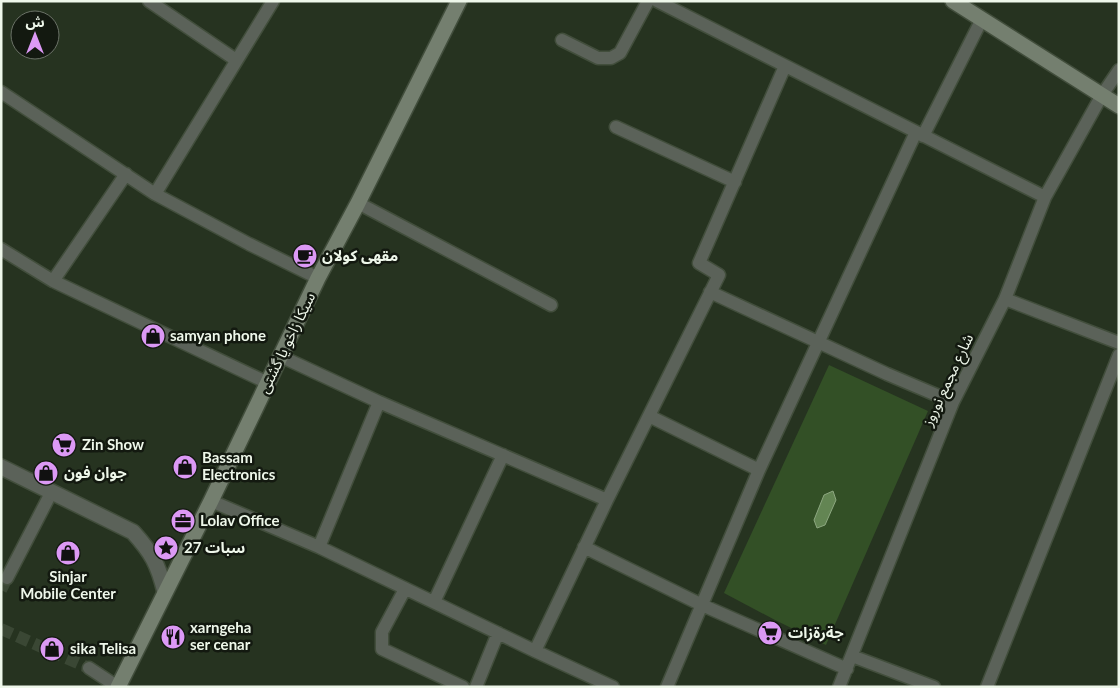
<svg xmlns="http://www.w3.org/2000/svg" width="1120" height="688" viewBox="0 0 1120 688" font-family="Lato,'Noto Sans Arabic',sans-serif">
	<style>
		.green { fill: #335026 }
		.water { fill: #638553; stroke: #8da780 }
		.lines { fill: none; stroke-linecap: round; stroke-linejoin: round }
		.minor-tunnel { stroke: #3a4734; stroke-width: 12; stroke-dasharray: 12 6; stroke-linecap: butt }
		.minor-casing { stroke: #424e3c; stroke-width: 15 }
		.tertiary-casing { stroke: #424e3c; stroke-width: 18 }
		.secondary-casing { stroke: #424e3c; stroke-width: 18 }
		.minor { stroke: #5b6259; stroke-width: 12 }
		.tertiary { stroke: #5b6259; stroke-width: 15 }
		.secondary { stroke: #747f6f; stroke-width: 15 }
		.labels { text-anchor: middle; stroke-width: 5; stroke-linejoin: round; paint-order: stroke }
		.poi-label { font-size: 15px; font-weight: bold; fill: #eef7ea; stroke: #131910; text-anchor: start }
		.street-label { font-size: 15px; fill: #eef7ea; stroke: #131910 }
	</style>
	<rect width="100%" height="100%" fill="#263320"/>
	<path class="green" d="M829 365 928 411 826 645 775 620 724 593Z"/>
	<path class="water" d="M833 491 836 500 825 525 817 528 814 520 824 495Z"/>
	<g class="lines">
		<path class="minor-tunnel" d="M1 590 7 578
			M1 629 89 668"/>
		<defs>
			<path id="minor" d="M149 1 236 60
				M657 1 1045 197
				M562 40 598 58H611L620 53 648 1
				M1 92 155 194 249 244 318 278
				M616 127 735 182
				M923 136 982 19
				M155 194 273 1
				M358 203 551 305
				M1 249 53 281 268 383
				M53 281 126 174
				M710 292 887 374 953 402
				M1005 299 1119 343
				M280 356 379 402 607 500
				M649 416 759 470
				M211 501 319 547 535 651 613 687
				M319 547 379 402
				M584 547 702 605 847 669
				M7 578 51 493
				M405 589 382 632V649L463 687
				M434 602 503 455
				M535 651 607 500 719 275 699 263 785 66
				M852 656 934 687
				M89 668 118 687
				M476 687 498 633
				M667 687 759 470 916 132
				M839 687 953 402 1005 299 1045 197 1102 95 1119 70
				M987 687 1119 355"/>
			<path id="tertiary" d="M1 467 133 532C152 553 158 564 165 592"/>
			<path id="secondary" d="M953 1 1119 106
				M118 687 211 501 318 278 358 203 459 1"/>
		</defs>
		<use href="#minor" class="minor-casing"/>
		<use href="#tertiary" class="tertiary-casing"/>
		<use href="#secondary" class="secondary-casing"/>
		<use href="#minor" class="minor"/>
		<use href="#tertiary" class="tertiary"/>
		<use href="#secondary" class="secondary"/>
	</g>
	<defs>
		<symbol id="cafe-disc" viewBox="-11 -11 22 22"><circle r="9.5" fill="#dc99f5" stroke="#131910"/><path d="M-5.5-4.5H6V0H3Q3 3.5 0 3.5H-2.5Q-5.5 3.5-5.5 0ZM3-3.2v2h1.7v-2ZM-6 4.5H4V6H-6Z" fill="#111"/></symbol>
		<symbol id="shop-disc" viewBox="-11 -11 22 22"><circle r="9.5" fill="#dc99f5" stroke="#131910"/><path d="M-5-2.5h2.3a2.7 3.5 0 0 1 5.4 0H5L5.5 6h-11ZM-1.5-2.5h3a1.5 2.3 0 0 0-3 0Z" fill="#111"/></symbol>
		<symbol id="supermarket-disc" viewBox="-11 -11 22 22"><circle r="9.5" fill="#dc99f5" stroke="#131910"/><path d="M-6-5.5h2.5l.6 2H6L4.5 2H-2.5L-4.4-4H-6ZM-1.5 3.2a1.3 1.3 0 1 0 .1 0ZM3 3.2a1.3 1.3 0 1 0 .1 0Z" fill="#111"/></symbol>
		<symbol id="office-disc" viewBox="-11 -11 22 22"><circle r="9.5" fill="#dc99f5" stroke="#131910"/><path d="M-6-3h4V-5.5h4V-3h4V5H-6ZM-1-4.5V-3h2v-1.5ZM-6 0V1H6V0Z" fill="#111"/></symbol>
		<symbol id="sight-disc" viewBox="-11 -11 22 22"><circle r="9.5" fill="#dc99f5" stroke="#131910"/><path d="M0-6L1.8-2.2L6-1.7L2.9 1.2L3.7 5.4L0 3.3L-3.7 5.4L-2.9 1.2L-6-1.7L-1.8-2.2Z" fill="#111"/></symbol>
		<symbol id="restaurant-disc" viewBox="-11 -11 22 22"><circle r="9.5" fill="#dc99f5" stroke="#131910"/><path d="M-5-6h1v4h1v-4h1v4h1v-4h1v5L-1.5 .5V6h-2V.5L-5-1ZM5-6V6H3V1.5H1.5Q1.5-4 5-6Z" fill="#111"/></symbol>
	</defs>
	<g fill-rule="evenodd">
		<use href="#cafe-disc" x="291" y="242" width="28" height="28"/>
		<use href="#shop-disc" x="139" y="322" width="28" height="28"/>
		<use href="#supermarket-disc" x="50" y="431" width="28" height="28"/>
		<use href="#shop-disc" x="171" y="453" width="28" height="28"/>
		<use href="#shop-disc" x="32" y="459" width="28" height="28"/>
		<use href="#office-disc" x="169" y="507" width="28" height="28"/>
		<use href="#sight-disc" x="152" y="534" width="28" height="28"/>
		<use href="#shop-disc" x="54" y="539" width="28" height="28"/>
		<use href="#supermarket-disc" x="756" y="619" width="28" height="28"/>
		<use href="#restaurant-disc" x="159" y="623" width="28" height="28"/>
		<use href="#shop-disc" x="38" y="635" width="28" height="28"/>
	</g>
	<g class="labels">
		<g class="poi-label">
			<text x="322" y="261">مقهى كولان</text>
			<text x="170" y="341">samyan phone</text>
			<text x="82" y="450">Zin Show</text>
			<text x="202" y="463">Bassam<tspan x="202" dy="17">Electronics</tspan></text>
			<text x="64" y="478">جوان فون</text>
			<text x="200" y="526">Lolav Office</text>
			<text x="184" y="553">27 سبات</text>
			<text x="68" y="582" text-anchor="middle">Sinjar<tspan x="68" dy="17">Mobile Center</tspan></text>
			<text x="190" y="633">xarngeha<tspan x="190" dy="17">ser cenar</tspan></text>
			<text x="788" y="638">جةرةزات</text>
			<text x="70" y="654">sika Telisa</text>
		</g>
		<g class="street-label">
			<text transform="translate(287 343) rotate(-64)" y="5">سیکا زاخو یا گشتى</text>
			<text transform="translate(948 380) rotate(-65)" y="5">شارع مجمع نوروز</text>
		</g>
	</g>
	<rect width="1120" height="688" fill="none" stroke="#eef7ea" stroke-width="5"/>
	<g transform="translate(35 35)"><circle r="24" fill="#131910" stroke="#6b7267"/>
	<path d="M0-4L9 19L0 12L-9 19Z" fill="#dc99f5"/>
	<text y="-8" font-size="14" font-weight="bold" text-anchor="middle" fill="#eef7ea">ش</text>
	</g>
</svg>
